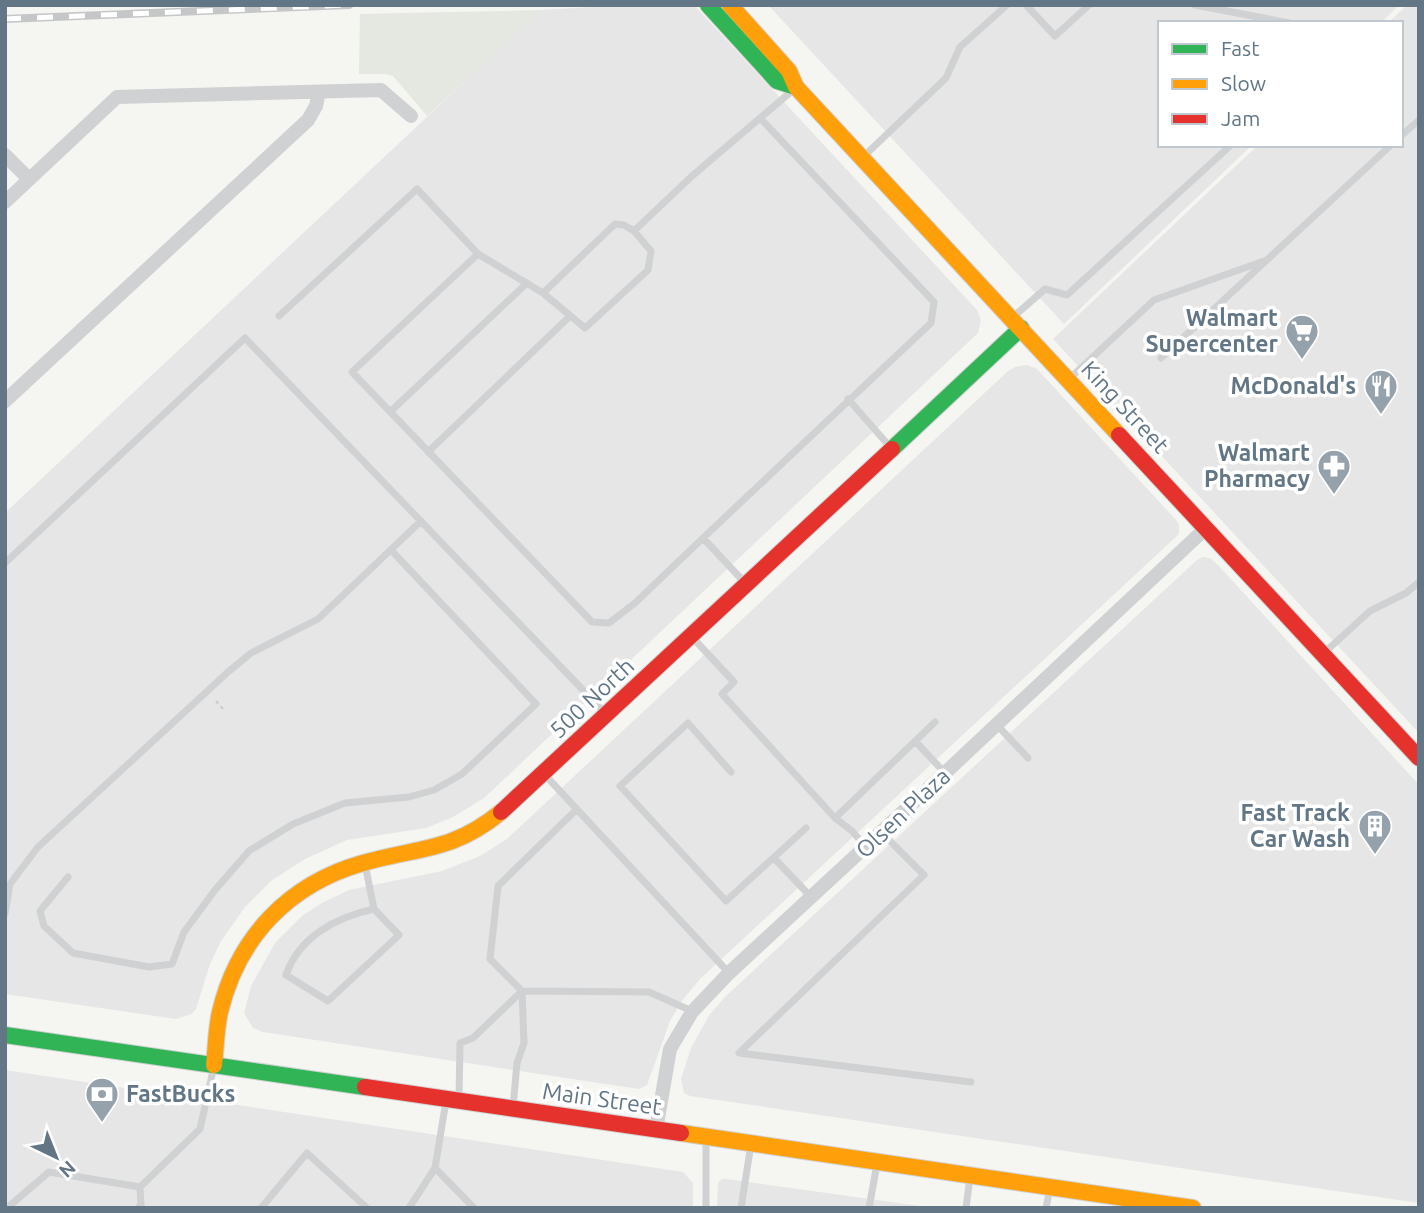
<svg xmlns="http://www.w3.org/2000/svg" width="1424" height="1213" viewBox="0 0 1424 1213" font-family="Ubuntu,sans-serif">
	<style>
		.built { fill: #e5e6e5 }
		.green { fill: #e4e8e0 }
		.lines { fill: none; stroke-linecap: round; stroke-linejoin: round }
		.fast-casing { stroke: #d0d2d2; stroke-width: 18 }
		.slow-casing { stroke: #d0d2d2; stroke-width: 18 }
		.jam-casing { stroke: #d0d2d2; stroke-width: 18 }
		.path { stroke: #cecece; stroke-width: 2.5; stroke-dasharray: 3.5 3.5; stroke-linecap: butt }
		.lane { stroke: #d0d1d2; stroke-width: 7 }
		.street { stroke: #d0d1d2; stroke-width: 14 }
		.fast { stroke: #30b455; stroke-width: 16 }
		.slow { stroke: #ff9f0a; stroke-width: 16 }
		.jam { stroke: #e5322d; stroke-width: 16 }
		.rail-casing { stroke: #c5c6c7; stroke-width: 8 }
		.rail { stroke: #fff; stroke-width: 5; stroke-dasharray: 16; stroke-linecap: butt }
		.labels { text-anchor: middle; stroke-width: 7; stroke-linejoin: round; paint-order: stroke }
		.poi-label { font-size: 23px; font-weight: bold; fill: #627686; stroke: #fff; text-anchor: end }
		.street-label { font-size: 23px; fill: #627686; stroke: #fff }
	</style>
	<rect width="100%" height="100%" fill="#f5f5f2"/>
	<path class="built" d="M629 5H694L977 310 981 320 978 333 484 798 453 817 426 828 347 840 305 859 272 880 245 907 221 941 210 964 196 1009 191 1014 176 1019 5 994V513L541 10Z
		M805 5H1399L1381 23H1160V145H1252L1064 324 770 7Z
		M1407 5H1419V733L1053 339 1258 145H1401V23H1388Z
		M1027 365 1037 369 1176 520 1179 525V534L700 979 681 1002 670 1021 647 1085 639 1089 263 1032 253 1028 244 1013 251 986 275 943 302 916 322 903 349 890 442 871 480 856 507 839 1007 372 1015 367Z
		M1203 557 1210 558 1218 565 1419 785V1203L690 1096 684 1093 681 1079 691 1048 710 1014 725 997 1197 560Z
		M5 1070 683 1172 693 1183V1208H5Z
		M722 1179H726L934 1208H717L718 1183Z"/>
	<path class="green" d="M542 10 427 116 393 76 385 74H359L360 14Z"/>
	<g class="lines">
		<defs>
			<path id="fast" d="M708 5 777 81 796 87
				M892 449 1021 328
				M5 1035 365 1087"/>
			<path id="slow" d="M730 5 789 71 796 87 1119 435
				M214 1065C216 1047 216 1029 220 1012 238 937 289 884 363 863 419 847 452 852 501 812
				M681 1133 1193 1208"/>
			<path id="jam" d="M1119 435 1419 758
				M501 812 892 449
				M365 1087 681 1133"/>
		</defs>
		<use href="#fast" class="fast-casing"/>
		<use href="#slow" class="slow-casing"/>
		<use href="#jam" class="jam-casing"/>
		<path class="path" d="M216 701 223 709"/>
		<path class="lane" d="M1026 5 1055 36 1089 5
			M1195 5 1290 23
			M1401 136 1419 120
			M863 157 946 78 960 47 1007 5
			M634 231 651 251 648 270 585 328 543 293 478 254 352 372 592 622 609 623 635 603 703 538
			M543 293 615 224 624 225 634 231 692 176 793 90
			M279 316 417 189 478 254
			M1012 318 1045 289 1067 295 1231 145
			M1161 358 1391 145
			M1069 379 1154 300 1264 261
			M848 399 891 448
			M390 412 527 283
			M428 452 569 317
			M5 563 245 338 606 714
			M746 584 703 538 931 323 934 302 760 118
			M692 637 734 682 722 694 835 818 852 831 865 846
			M1325 652 1370 611 1406 593 1419 582
			M997 725 1028 758
			M915 741 945 773
			M731 772 688 723 620 786 726 901 806 828
			M546 776 729 973
			M835 818 935 722
			M881 832 924 875 739 1053 971 1082
			M774 858 811 897
			M365 864 374 909C336 917 299 937 286 975L328 1001 399 935 374 909
			M68 877 40 911 44 926 73 953 149 967 172 964 184 932 215 890 249 851 293 824 345 803 409 797 434 790 462 774 536 704 391 550
			M5 914 10 884 38 847 228 672 251 653 318 619 421 521
			M459 1098 460 1043 473 1038 522 991 649 992 692 1011
			M446 1101 435 1168 474 1208
			M513 1107 517 1063 524 1043 522 991 490 959 498 886 577 809
			M7 1208 49 1172 140 1187 200 1129 214 1066
			M138 1208 141 1205 140 1187
			M261 1208 307 1153 367 1208
			M409 1208 435 1168
			M706 1208V1138
			M741 1208 751 1144
			M869 1208 877 1164
			M966 1208 970 1177
			M1046 1208 1050 1188"/>
		<path class="street" d="M5 155 29 179
			M5 202 117 97 381 90 411 116
			M5 401 308 120 316 106 319 92
			M656 1130 670 1049 692 1012 729 973 945 773 1206 528"/>
		<use href="#fast" class="fast"/>
		<use href="#slow" class="slow"/>
		<use href="#jam" class="jam"/>
		<defs>
			<path id="rail" d="M5 19 349 5"/>
		</defs>
		<use href="#rail" class="rail-casing"/>
		<use href="#rail" class="rail"/>
	</g>
	<defs>
		<symbol id="supermarket-pin" viewBox="-11 -11 22 30"><path d="M0 17L-7.5 6A9.5 9.5 0 1 1 7.5 6Z" fill="#95a2ac" stroke="#fff"/><path d="M-6-5.5h2.5l.6 2H6L4.5 2H-2.5L-4.4-4H-6ZM-1.5 3.2a1.3 1.3 0 1 0 .1 0ZM3 3.2a1.3 1.3 0 1 0 .1 0Z" fill="#fff"/></symbol>
		<symbol id="restaurant-pin" viewBox="-11 -11 22 30"><path d="M0 17L-7.5 6A9.5 9.5 0 1 1 7.5 6Z" fill="#95a2ac" stroke="#fff"/><path d="M-5-6h1v4h1v-4h1v4h1v-4h1v5L-1.5 .5V6h-2V.5L-5-1ZM5-6V6H3V1.5H1.5Q1.5-4 5-6Z" fill="#fff"/></symbol>
		<symbol id="pharmacy-pin" viewBox="-11 -11 22 30"><path d="M0 17L-7.5 6A9.5 9.5 0 1 1 7.5 6Z" fill="#95a2ac" stroke="#fff"/><path d="M-2-6h4v4h4v4h-4v4h-4v-4h-4v-4h4Z" fill="#fff"/></symbol>
		<symbol id="building-pin" viewBox="-11 -11 22 30"><path d="M0 17L-7.5 6A9.5 9.5 0 1 1 7.5 6Z" fill="#95a2ac" stroke="#fff"/><path d="M-4-6H4V6H1V3H-1V6H-4ZM-2.5-4.3h1.7v1.8h-1.7ZM.8-4.3h1.7v1.8H.8ZM-2.5-1h1.7V.8h-1.7ZM.8-1h1.7V.8H.8Z" fill="#fff"/></symbol>
		<symbol id="bank-pin" viewBox="-11 -11 22 30"><path d="M0 17L-7.5 6A9.5 9.5 0 1 1 7.5 6Z" fill="#95a2ac" stroke="#fff"/><path d="M-6-4H6V4H-6ZM0-2.3a2.3 2.3 0 1 0 0 4.6a2.3 2.3 0 1 0 0-4.6Z" fill="#fff"/></symbol>
	</defs>
	<g fill-rule="evenodd">
		<use href="#supermarket-pin" x="1283" y="312" width="38" height="52"/>
		<use href="#restaurant-pin" x="1362" y="367" width="38" height="52"/>
		<use href="#pharmacy-pin" x="1315" y="447" width="38" height="52"/>
		<use href="#building-pin" x="1356" y="807" width="38" height="52"/>
		<use href="#bank-pin" x="83" y="1075" width="38" height="52"/>
	</g>
	<g class="labels">
		<g class="poi-label">
			<text x="1278" y="326">Walmart<tspan x="1278" dy="26">Supercenter</tspan></text>
			<text x="1356" y="394">McDonald's</text>
			<text x="1310" y="461">Walmart<tspan x="1310" dy="26">Pharmacy</tspan></text>
			<text x="1350" y="821">Fast Track<tspan x="1350" dy="26">Car Wash</tspan></text>
			<text x="126" y="1102" text-anchor="start">FastBucks</text>
		</g>
		<g class="street-label">
			<text transform="translate(1125 407) rotate(47)" y="8">King Street</text>
			<text transform="translate(592 698) rotate(-43)" y="8">500 North</text>
			<text transform="translate(903 813) rotate(-43)" y="8">Olsen Plaza</text>
			<text transform="translate(602 1099) rotate(8)" y="8">Main Street</text>
		</g>
	</g>
	<rect width="1424" height="1213" fill="none" stroke="#627686" stroke-width="14"/>
	<rect x="1158" y="21" width="245" height="126" fill="#ffffff" stroke="#c0c8cf" stroke-width="2"/>
	<rect x="1172" y="44" width="35" height="10" fill="#30b455" stroke="#c0c8cf" stroke-width="2"/>
	<text x="1221" y="56" font-size="21" fill="#627686">Fast</text>
	<rect x="1172" y="79" width="35" height="10" fill="#ff9f0a" stroke="#c0c8cf" stroke-width="2"/>
	<text x="1221" y="91" font-size="21" fill="#627686">Slow</text>
	<rect x="1172" y="114" width="35" height="10" fill="#e5322d" stroke="#c0c8cf" stroke-width="2"/>
	<text x="1221" y="126" font-size="21" fill="#627686">Jam</text>
	<g transform="translate(56 1157) rotate(137)" stroke="#ffffff" stroke-width="5" paint-order="stroke">
	<path d="M0-5L12 26L0 18L-12 26Z" fill="#627686"/>
	<text y="-10" font-size="19" font-weight="bold" text-anchor="middle" fill="#627686">N</text>
	</g>
</svg>
